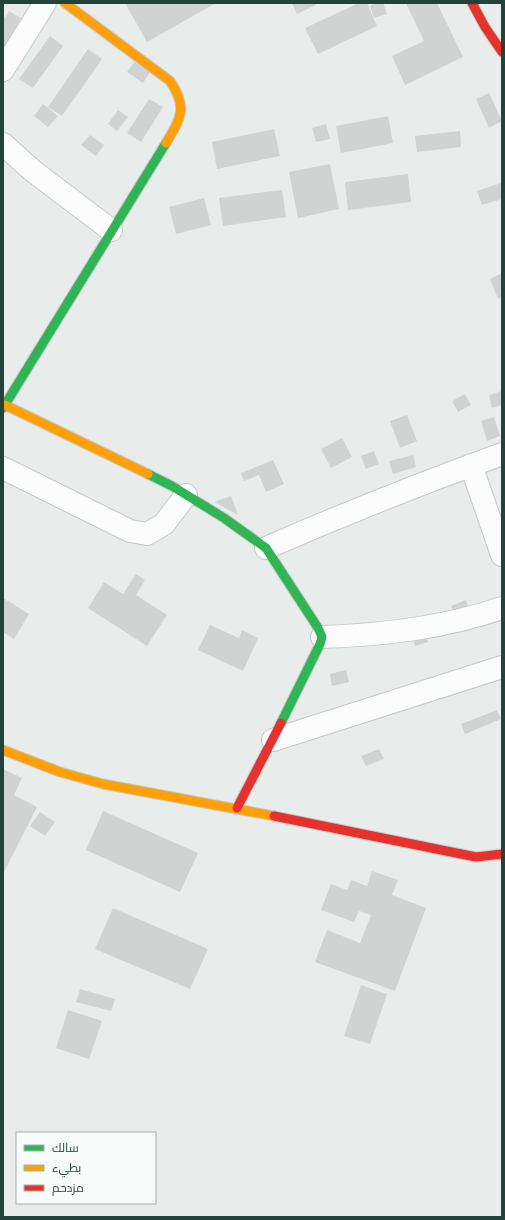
<svg xmlns="http://www.w3.org/2000/svg" width="505" height="1220" viewBox="0 0 505 1220" font-family="Figtree,Cairo,sans-serif">
	<style>
		.building { fill: #cfd4d2 }
		.lines { fill: none; stroke-linecap: round; stroke-linejoin: round }
		.street-casing { stroke: #c5cac8; stroke-width: 24 }
		.fast-casing { stroke: #c3cbc8; stroke-width: 11 }
		.slow-casing { stroke: #c3cbc8; stroke-width: 11 }
		.jam-casing { stroke: #c3cbc8; stroke-width: 11 }
		.street { stroke: #fcfcfc; stroke-width: 22 }
		.fast { stroke: #30b455; stroke-width: 9 }
		.slow { stroke: #ff9f0a; stroke-width: 9 }
		.jam { stroke: #e5322d; stroke-width: 9 }
	</style>
	<rect width="100%" height="100%" fill="#e8edeb"/>
	<path class="building" d="M125 3H216L147 42Z
		M292 3H315L316 5 297 14Z
		M359 3H367L377 26 318 54 305 28Z
		M377 3H383L387 14 374 18 370 6Z
		M406 3H437L463 57 405 85 392 56 424 41Z
		M9 11 24 20 3 53V21Z
		M50 36 63 46 33 88 19 79Z
		M88 49 102 59 62 116 48 107Z
		M135 61 150 72 143 83 127 72Z
		M489 93 502 121 489 128 476 99Z
		M149 99 163 107 141 142 127 133Z
		M43 104 58 116 48 127 34 116Z
		M118 110 128 117 117 131 108 124Z
		M388 116 393 143 341 153 336 126Z
		M326 124 330 139 316 142 312 128Z
		M274 129 280 156 217 169 212 142Z
		M460 131 461 147 417 152 415 136Z
		M90 135 104 145 96 156 81 145Z
		M330 164 339 209 298 218 289 172Z
		M408 174 411 202 348 210 345 182Z
		M501 183 502 199 482 205 477 191Z
		M282 190 286 217 223 226 219 198Z
		M204 198 211 225 176 234 169 207Z
		M502 273V297L498 299 490 279Z
		M502 391V405L492 408 489 395Z
		M465 394 471 405 458 412 452 401Z
		M407 415 417 441 400 448 390 421Z
		M494 417 500 436 487 441 481 421Z
		M342 438 352 457 331 468 321 449Z
		M374 451 379 464 366 469 361 456Z
		M413 455 416 467 393 474 389 461Z
		M273 460 284 484 266 492 259 475 244 481 241 473Z
		M231 496 238 515 214 502Z
		M136 574 145 580 136 595 167 615 147 646 88 608 104 582 123 594Z
		M3 598 29 614 14 639 3 632Z
		M466 600 469 610 455 615 451 606Z
		M210 625 239 638 242 630 258 638 243 671 198 650Z
		M424 630 428 642 415 646 412 634Z
		M346 670 349 682 332 686 330 674Z
		M497 710 501 719 465 734 461 724Z
		M379 749 384 759 366 766 361 756Z
		M3 769 22 778 14 795 37 807 3 874Z
		M103 811 198 853 180 892 86 850Z
		M40 812 55 822 45 836 30 826Z
		M372 871 398 880 392 895 426 908 395 991 315 962 327 930 360 943 371 915 359 911 354 922 321 910 331 884 347 890 351 880 367 886Z
		M113 908 208 949 190 989 95 949Z
		M361 985 387 994 370 1044 344 1036Z
		M80 989 115 999 111 1011 76 1002Z
		M68 1010 102 1021 89 1059 56 1048Z"/>
	<g class="lines">
		<defs>
			<path id="street" d="M3 70 45 3
				M3 144 33 171 111 230
				M471 465 502 555
				M3 468 130 531 147 534 164 524 186 495
				M266 548C344 514 422 483 502 454
				M322 637C384 635 443 628 502 608
				M273 740 502 667"/>
			<path id="fast" d="M3 408 166 143
				M148 474 172 486 224 518 266 548 318 628 322 637 320 644 281 723"/>
			<path id="slow" d="M65 3 170 81C188 107 181 118 166 143
				M5 405 148 474
				M3 750 60 772 103 784 274 816"/>
			<path id="jam" d="M472 3 485 27 502 52
				M237 808 281 723
				M274 816 476 857 502 854"/>
		</defs>
		<use href="#street" class="street-casing"/>
		<use href="#fast" class="fast-casing"/>
		<use href="#slow" class="slow-casing"/>
		<use href="#jam" class="jam-casing"/>
		<use href="#street" class="street"/>
		<use href="#fast" class="fast"/>
		<use href="#slow" class="slow"/>
		<use href="#jam" class="jam"/>
	</g>
	<rect width="505" height="1220" fill="none" stroke="#24423a" stroke-width="8"/>
	<rect x="16" y="1132" width="140" height="72" fill="#f7fbf9" stroke="#a3b1ad"/>
	<rect x="24" y="1145" width="20" height="6" fill="#30b455" stroke="#a3b1ad"/>
	<text x="52" y="1152" font-size="12" fill="#24423a">سالك</text>
	<rect x="24" y="1165" width="20" height="6" fill="#ff9f0a" stroke="#a3b1ad"/>
	<text x="52" y="1172" font-size="12" fill="#24423a">بطيء</text>
	<rect x="24" y="1185" width="20" height="6" fill="#e5322d" stroke="#a3b1ad"/>
	<text x="52" y="1192" font-size="12" fill="#24423a">مزدحم</text>
</svg>
